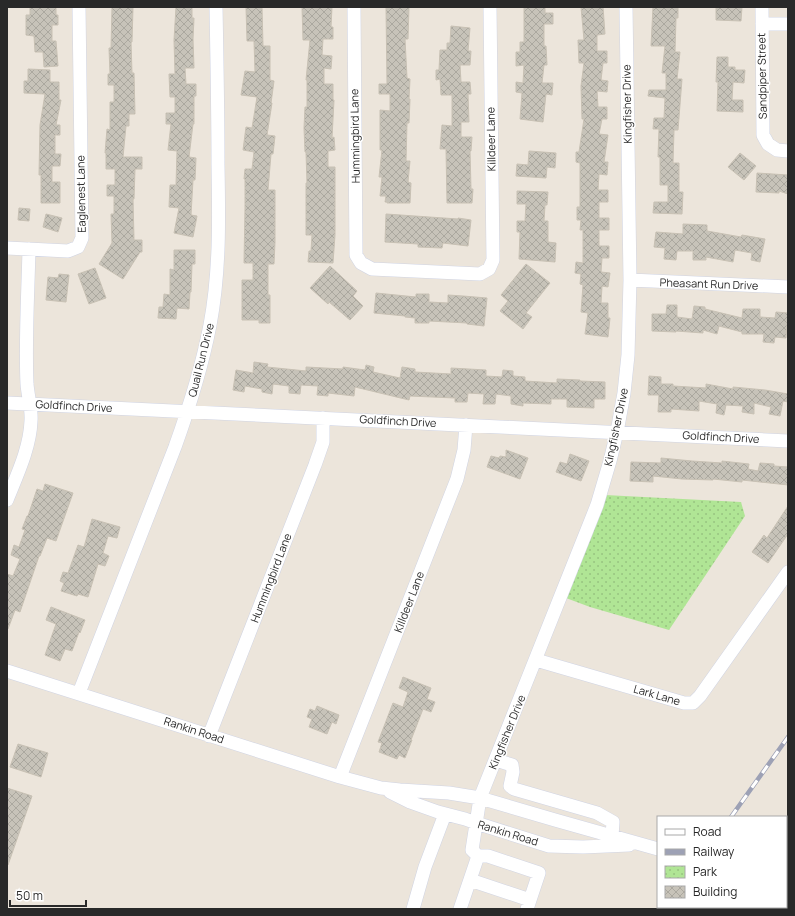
<svg xmlns="http://www.w3.org/2000/svg" width="795" height="916" viewBox="0 0 795 916" font-family="Manrope,sans-serif">
	<style>
		.industrial { fill: #dedce4 }
		.park { fill: url(#park-dots) }
		.building { fill: url(#building-cross-hatch); stroke: #c8c1b4 }
		.lines { fill: none; stroke-linecap: round; stroke-linejoin: round }
		.minor-casing { stroke: #d0d4e3; stroke-width: 14 }
		.minor { stroke: #fff; stroke-width: 13 }
		.rail-casing { stroke: #9da1b5; stroke-width: 4.5 }
		.rail { stroke: #fff; stroke-width: 3; stroke-dasharray: 9; stroke-linecap: butt }
		.labels { text-anchor: middle; stroke-width: 3; stroke-linejoin: round; paint-order: stroke }
		.street-label { font-size: 11px; fill: #292929; stroke: #fff }
	</style>
	<defs>
		<pattern id="park-dots" width="8" height="8" patternUnits="userSpaceOnUse"><rect width="8" height="8" fill="#b0e595"/><path d="M2 2h.1M6 6h.1" fill="none" stroke="#97c480" stroke-width="1.8" stroke-linecap="round"/></pattern>
		<pattern id="building-cross-hatch" width="8" height="8" patternUnits="userSpaceOnUse"><rect width="8" height="8" fill="#c7c3b9"/><path d="M0 0l8 8M0 8l8-8" fill="none" stroke="#aba89f"/></pattern>
	</defs>
	<rect width="100%" height="100%" fill="#ece5db"/>
	<path class="industrial" d="M700 907H774L780 909H698Z"/>
	<path class="park" d="M605 495 741 502 745 516 669 630 590 607 566 598Z"/>
	<path class="building" d="M30 7H56V15H58V25H52V41H56L58 66 44 67 43 52H35L34 36 26 35V15H30Z
		M112 7H133L132 42H131L132 73H134L135 114H129V126H126L123 157H142V169H135L134 199H133L134 240H142V252H140L123 279 99 264 112 243 111 214H114V196H107V185H115V169H106V153H105L107 129 110 130V102H114V85H108V74H110L109 48H111Z
		M176 7H192V18H194L193 39 194 68H185L186 84H196V96H194V124H193L189 157 196 158 195 180H193L191 215 197 216 193 237 174 233 179 208 169 207 170 185H176L177 151 168 150 171 124H166V113H175V97H170L169 74H175L174 40Z
		M246 7H262L263 46H270V80L274 81 271 103H272L267 135 275 136 273 154H271L268 190H275V242L274 264H268V295H270V323H259V320H242V280H253V263H244L245 208V179H244L245 169H252L254 152 243 150 246 127 252 128 257 97 241 95 245 71 255 72 254 41H247Z
		M302 7H332L331 27H333V39H323L322 55 332 56 331 69 324 68V84H333V100H334L332 138 334 137 335 150 328 151V167H335V235L333 263 308 262 309 251H311L312 235H306V183H307L306 152H305L304 128 305 107H307V80H306L310 40H303Z
		M386 7H409L408 39H405L407 78 410 79 409 99H410L409 123H407L406 161H410L408 182 411 183 410 203H387V202H385L386 196H380L382 177H379L382 150H380V110L390 111V94H379V84H387Z
		M524 7H545V13H553V24H544V46H546L547 65H544L542 83H553L552 95 546 94 543 122 520 119 522 93 516 92V82L523 83 524 65 516 66V52H520V42H524Z
		M581 7H603L605 34 597 35V51H607V63H603L601 80 608 81 607 92 597 91 598 107H607V119H602L599 134 608 135 604 162H608L607 175 599 174 598 190H608V202H599V218H609V230H599V246H609V258H602L601 272 610 273 608 287 602 286 601 303H608V318H610L608 337 585 334 588 313 581 312 583 285 580 284 581 274 575 273 576 262 583 263V230H580L581 220H577V207H580V163L576 162V152H579L584 119H582L581 86 584 63H579L578 40H584Z
		M653 7H678V18H676L675 52H680L677 79H682L678 130H674L673 163H679V192H683L682 214 653 213 654 202H668V185H660V157H658L659 129H653L654 118H664L665 98 648 96 649 90H666V73H662L665 46H651Z
		M716 7H742L741 21 716 20Z
		M451 26 470 28 468 51H471L470 65H460L461 82H470L471 94H468L469 122H461V137H472L471 151H470L471 189H473L472 203H447L446 149H440L442 125 452 126V95H441L440 79 436 80V70H439L440 50H447V43H450Z
		M717 57H728V67H735V70H745L744 83 733 82 732 100H743V112L717 111 718 82H716Z
		M28 69 50 70V82H59V100H61L56 125H60V135H55V154H61L60 166H52V182H60V203H41V175H39L40 125 45 94 24 93V81H28Z
		M529 151 556 153 555 168 547 167 546 178 516 176 517 164 528 165Z
		M740 153 756 166 744 180 728 167Z
		M757 173 788 175V194L779 191V193L756 192Z
		M517 191 548 192 547 205H545L544 221H548V242L556 243 555 262 519 259 520 232H517V221H525L526 204H517Z
		M19 208 30 209 29 221 18 220Z
		M46 214 62 218 58 232 43 227Z
		M386 214 458 219V218L471 220 468 246 443 243 442 248 418 247V244L385 242Z
		M683 224 707 225V231L741 237 742 235 765 239 760 262 751 260 752 253 735 250 733 262 706 257V260H693V251H677L676 260 664 259 665 248 654 247 656 232 683 234Z
		M174 250H195V264H192L191 292H190L189 309 177 308 176 319 158 318 159 307H163L164 294 170 295V269L174 270Z
		M526 264 550 283 526 313 532 317 523 329 500 311 508 301 501 295Z
		M330 266 357 291 353 296 363 306 350 320 329 302 328 304 310 288Z
		M95 268 106 298 89 304 78 274Z
		M59 274 69 275 66 302 46 300 48 277 58 278Z
		M376 293 416 297V294H429V302L448 303V295L463 296 487 298 484 326 467 324V323L429 321V323H415V318L405 317V316L374 313Z
		M667 305H677V317L692 319 694 306 705 307V309L742 318 743 309H760V317L775 318 776 312 788 313 786 338 775 337 774 343 763 342 764 334H742V332L719 326 717 334 703 330V333L676 331V332L652 331V314H666Z
		M254 362 268 364 267 367 306 371V367L343 369V367L365 370 366 365 374 367 373 372 400 378 402 367 415 369V372L451 374V368L486 370V376L502 377 503 370 513 371V376L525 377V381L557 383V379L580 380V381L605 382V399H594V408L567 407V399H551V404L523 403V406L511 404V396L496 394 495 404H483L484 394 468 393 467 402H455V398L410 396 409 400 355 387 354 396 328 393V396L317 395 318 386 301 385 300 394 289 393V386L273 384 272 394 262 392V389L245 386 244 392 233 390 236 370 253 373Z
		M649 376 661 377V384H673V386L706 388V384L733 389V387L765 390 788 394V402L783 401 780 416 769 414 771 407 754 403V414L742 412 743 406 726 405 724 415 716 413 717 404 699 401V411L671 409V412H658L659 395H648Z
		M506 450 528 458 520 479 487 467 491 456 499 458 500 456 506 457Z
		M570 454 589 461 581 481 556 472 560 462 567 464Z
		M661 458 692 461 722 463V461L749 464 748 469 758 471 760 463 774 464V466L788 467V485L742 480V482L713 479V480L682 479 653 476V482L630 481 631 462 661 463Z
		M45 484 73 493 56 541 47 538 40 556H39L20 612 15 610 8 629 7 628V574L13 576 20 559 11 555 14 545 19 547 25 530 22 529 27 516H28L37 489 43 491Z
		M788 506V534L768 563 752 552 764 535 767 538Z
		M92 519 120 527 117 538 108 536 103 553 109 556 105 566 98 564 88 597 78 594 77 596 61 591 64 583 60 581 63 572 68 573 78 545 84 547Z
		M51 607 85 620 80 633 79 632 72 651 65 649 60 661 45 655 56 624 46 620Z
		M403 677 431 688 427 699 435 702 431 712 423 709 411 740H412L405 758 399 755 397 759 379 752 382 743 378 742 393 703 403 707 408 692 399 688Z
		M317 706 339 715 336 724 332 722 327 734 309 727 312 719 307 717 310 709 315 711Z
		M18 744 48 753 41 777 10 767Z
		M7 788 32 796 8 865 7 864Z"/>
	<g class="lines">
		<defs>
			<path id="minor" d="M354 7 356 255 361 263 372 269 480 274 489 269 493 260 490 7
				M762 7 763 135 768 144 777 150 788 151
				M762 24H788
				M7 248 68 251 78 247 82 238 79 7
				M630 280 788 287
				M7 403 788 441
				M7 500C17 475 30 448 31 421 32 409 28 397 27 384 25 339 28 294 29 249
				M536 660 684 703H693L700 696 788 572
				M7 671 340 777 381 788 400 790 449 793 480 798 555 820 658 849
				M79 693 175 447C189 408 202 367 210 325 220 272 219 218 218 165 218 112 217 60 216 7
				M209 736 315 465 323 442V418
				M496 760 512 765 513 772 510 786 514 789 597 813 613 822 612 836
				M340 777 457 479 464 450 466 425
				M390 792 410 802 438 812 465 819 476 823 549 846 583 847 629 845
				M786 843 788 840
				M478 856H488L539 873 527 909
				M470 880 530 900
				M786 886 788 887
				M786 903 788 904
				M413 909 425 867 445 814
				M460 909 478 856 472 850 480 798 597 505 610 461 617 432 624 393 628 355 630 280 626 7"/>
		</defs>
		<use href="#minor" class="minor-casing"/>
		<use href="#minor" class="minor"/>
		<defs>
			<path id="rail" d="M731 817 788 737
				M667 909 668 907"/>
		</defs>
		<use href="#rail" class="rail-casing"/>
		<use href="#rail" class="rail"/>
	</g>
	<g class="labels">
		<g class="street-label">
			<text transform="translate(762 76) rotate(-91)" y="4">Sandpiper Street</text>
			<text transform="translate(627 104) rotate(-91)" y="4">Kingfisher Drive</text>
			<text transform="translate(355 136) rotate(-91)" y="4">Hummingbird Lane</text>
			<text transform="translate(491 139) rotate(-91)" y="4">Killdeer Lane</text>
			<text transform="translate(81 194) rotate(-91)" y="4">Eaglenest Lane</text>
			<text transform="translate(709 284) rotate(2)" y="4">Pheasant Run Drive</text>
			<text transform="translate(201 360) rotate(-76)" y="4">Quail Run Drive</text>
			<text transform="translate(74 406) rotate(3)" y="4">Goldfinch Drive</text>
			<text transform="translate(398 421) rotate(3)" y="4">Goldfinch Drive</text>
			<text transform="translate(616 427) rotate(-78)" y="4">Kingfisher Drive</text>
			<text transform="translate(721 437) rotate(3)" y="4">Goldfinch Drive</text>
			<text transform="translate(271 578) rotate(-69)" y="4">Hummingbird Lane</text>
			<text transform="translate(409 602) rotate(-69)" y="4">Killdeer Lane</text>
			<text transform="translate(657 695) rotate(16)" y="4">Lark Lane</text>
			<text transform="translate(194 730) rotate(18)" y="4">Rankin Road</text>
			<text transform="translate(507 732) rotate(-68)" y="4">Kingfisher Drive</text>
			<text transform="translate(508 833) rotate(17)" y="4">Rankin Road</text>
		</g>
	</g>
	<rect width="795" height="916" fill="none" stroke="#292929" stroke-width="16"/>
	<rect x="657" y="816" width="130" height="92" fill="#ffffff" stroke="#a9a9a9"/>
	<rect x="665" y="829" width="20" height="6" fill="#ffffff" stroke="#a9a9a9"/>
	<text x="693" y="836" font-size="12" fill="#292929">Road</text>
	<rect x="665" y="849" width="20" height="6" fill="#9da1b5" stroke="#a9a9a9"/>
	<text x="693" y="856" font-size="12" fill="#292929">Railway</text>
	<rect x="665" y="866" width="20" height="12" fill="url(#park-dots)" stroke="#a9a9a9"/>
	<text x="693" y="876" font-size="12" fill="#292929">Park</text>
	<rect x="665" y="886" width="20" height="12" fill="url(#building-cross-hatch)" stroke="#a9a9a9"/>
	<text x="693" y="896" font-size="12" fill="#292929">Building</text>
	<path d="M10 900v6h76v-6" fill="none" stroke="#292929" stroke-width="2"/>
	<text x="16" y="900" font-size="12" fill="#292929" stroke="#ffffff" stroke-width="3" paint-order="stroke">50 m</text>
</svg>
